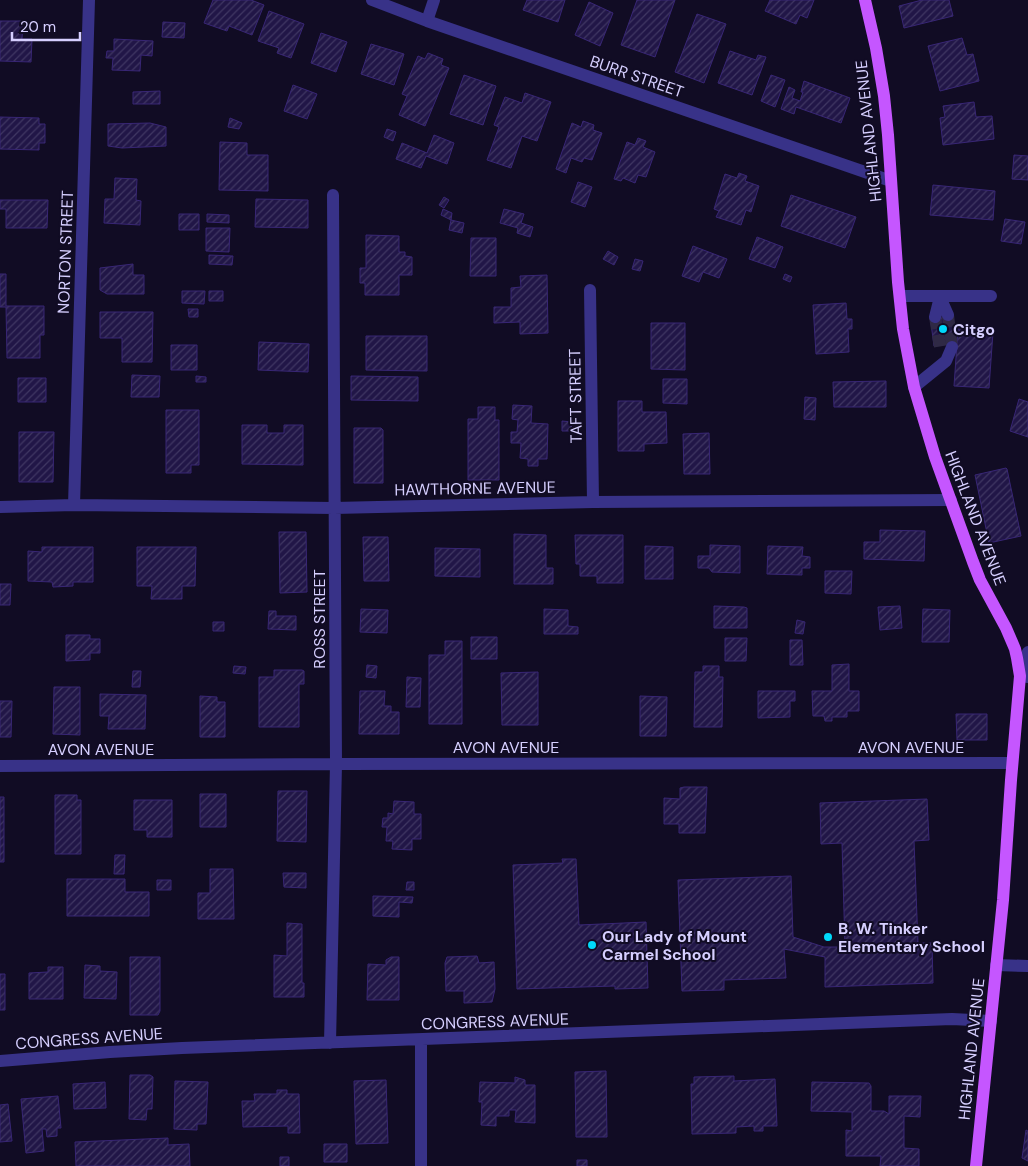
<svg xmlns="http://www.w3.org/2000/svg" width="1028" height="1166" viewBox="0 0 1028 1166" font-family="'DM Sans',sans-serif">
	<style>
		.building { fill: url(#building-hatch); stroke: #382675 }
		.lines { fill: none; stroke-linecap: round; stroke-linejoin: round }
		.minor-tunnel { stroke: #2f2945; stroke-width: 12; stroke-dasharray: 12 6; stroke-linecap: butt }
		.minor { stroke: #383288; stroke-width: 12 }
		.major { stroke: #c556ff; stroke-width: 12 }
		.poi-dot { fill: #00d9fa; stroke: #110c24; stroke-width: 2 }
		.labels { text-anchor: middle; stroke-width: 4; stroke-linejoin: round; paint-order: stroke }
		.street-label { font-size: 16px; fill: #d6cfff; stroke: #110c24 }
		.poi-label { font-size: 16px; font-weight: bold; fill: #d6cfff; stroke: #110c24; text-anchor: start }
	</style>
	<defs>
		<pattern id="building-hatch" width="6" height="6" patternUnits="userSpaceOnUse" patternTransform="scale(1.25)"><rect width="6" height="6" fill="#211647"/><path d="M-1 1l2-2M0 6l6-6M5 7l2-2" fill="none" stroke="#403763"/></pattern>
	</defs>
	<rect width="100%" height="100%" fill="#110c24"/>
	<path class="building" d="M213 0H251L264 5 252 35 229 26 227 31 204 23Z
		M527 0H565L558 22 523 10Z
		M637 0H675L655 57 621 45Z
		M770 0H814L807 18 800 15 796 24 765 11Z
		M922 0H949L953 16 904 28 899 6Z
		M589 2 613 13 600 46 575 35Z
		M269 11 304 24 291 58 277 53 279 48 258 41Z
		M697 14 726 24 704 83 675 72Z
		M0 21H23L22 39H32L31 62 0 61Z
		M163 22 185 23 184 38 162 37Z
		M321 33 347 42 336 72 311 63Z
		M962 38 967 55 973 54 979 81 940 91 928 46Z
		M114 39 153 41 152 56 141 55 140 71 112 70 113 58H106L107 51H114Z
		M371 44 404 54 394 85 361 74Z
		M730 51 756 60 758 55 766 57 752 95 718 83Z
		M428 53 443 59 441 65 449 68 425 126 399 115 407 96 402 94 418 56 425 59Z
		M464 75 496 86 483 125 450 114Z
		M771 75 785 80 775 107 761 101Z
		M804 81 850 98 841 123 796 107 794 114 781 109 789 87 795 90 792 98 800 101 803 92H801Z
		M293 85 317 94 307 119 284 111Z
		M160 91V104H133V92Z
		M525 93 551 102 537 141 522 136 511 168 487 160 499 127 494 125 505 97 522 103Z
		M974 102 976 117 992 116 994 139 943 145 940 118 945 117 943 106Z
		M0 117 39 118V124H45V143H39V150L0 149Z
		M230 118 242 123 239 129 228 127Z
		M583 121 594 125 593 130 602 133 592 160 584 158 582 162 571 158 566 173 556 169 572 123 581 127Z
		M150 123 166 127V146L122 148 108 146V124Z
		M387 129 396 132 393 141 384 137Z
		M434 135 454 143 447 164 426 156 421 168 396 159 402 143 427 153Z
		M638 138 646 141 643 147 655 152 646 177 638 175 635 183 623 178 621 181 614 179 627 142 635 145Z
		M220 142 247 143V155H268V191L219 190Z
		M1014 155 1028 156V180L1012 179Z
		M739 173 747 176 745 181 759 186 751 212 746 210 741 225 716 217 719 211 714 209 725 174 737 178Z
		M115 178 137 179 136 200 141 201 140 225 104 223 105 199H114Z
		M578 182 592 187 585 207 571 202Z
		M933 185 995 191 993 220 930 215Z
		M791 195 856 217 845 248 781 226Z
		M444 197 449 200 444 208 439 205Z
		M256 199 308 200V228L255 227Z
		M0 200H48L47 228H6V209H0Z
		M443 209 452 213 451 220 441 215Z
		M504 209 524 214 521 223 533 227 530 237 517 233 518 228 500 223Z
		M179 214H199V230H179Z
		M207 214 229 215V223L207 222Z
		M1005 219 1025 222 1021 244 1001 241Z
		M451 220 464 223 462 233 449 230Z
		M206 228H230L229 252 206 251Z
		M366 235 399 236V252H405V256L412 257V275H399V295H365V283H360V268H366Z
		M757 237 783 247 775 268 749 259Z
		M471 238H496V276H470Z
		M693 246 727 259 719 278 703 272 699 282 682 276Z
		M608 251 618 257 614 265 603 259Z
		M209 255 233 256 232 265 209 264Z
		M635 259 643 261 640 271 632 269Z
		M133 264V275H144V294H107L100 290V268Z
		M0 274H6V306H44V335H40V358H7L6 307H0Z
		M785 274 792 277 790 282 783 279Z
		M547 275 548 333 520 334V322L494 323V307H511V288L521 287 520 276Z
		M182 291H205L204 304 182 303Z
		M209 291H223V301H209Z
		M846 303 847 319H852V329H848L849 352 816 354 813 305Z
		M188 309H198V317H189Z
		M100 312H153L152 362H122V338H100Z
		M952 313 956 343 934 346 930 316Z
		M651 323H685V370L651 369Z
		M958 329 993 332 989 388 954 386Z
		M366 336H427V371L366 370Z
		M259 342 309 344 308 372 258 370Z
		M171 345H197V370H171Z
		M132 375 160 376 159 397H131Z
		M196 376 206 377V382H196Z
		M351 376 418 377V401L351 400Z
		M18 378H46V402H18Z
		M663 379H687V404L663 403Z
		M886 381V407H834L833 382Z
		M805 397 816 398 815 420 804 419Z
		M1019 399 1028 402V437L1010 431Z
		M618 401H642V412H666L667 443 644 444V451H618Z
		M513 405 532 406 531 423 548 424 547 459H538V466H528V459L520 458 521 443H511V432H517L518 420 512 419Z
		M478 407H495V420H499V480H468V419H478Z
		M166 410H199V465H191V473H166Z
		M562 421 572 422 571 431H562Z
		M242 425H267V433H284V425H303V465L242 464Z
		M354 428H381L383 430V483H354Z
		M19 432H54L53 482H19Z
		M709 433 710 474H684L683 434Z
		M1006 468 1007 469 1021 536 989 543 975 475Z
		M880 530 925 531 924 561 864 559V542H880Z
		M279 532H306L307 592 280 593Z
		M514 534 546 535V568H553V584H514Z
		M575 535H623V583H597V576H580V564H576Z
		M363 537H388L389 581H364Z
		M710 545 740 546V573L712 572 709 568H698V556H710Z
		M645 546 673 547V579H645Z
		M768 546 803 547 802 556 810 557V568H802V575L767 574Z
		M42 547H93V582H73V586L53 587 52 582 28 581V551L42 552Z
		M137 547H196L195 586H182V599H151L152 586H137Z
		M435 548 480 549V577L435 576Z
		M825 571H852L851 594 825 593Z
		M0 584H11L10 605H0Z
		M714 606 744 607 747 608V628H714Z
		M900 606 902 628 880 630 878 607Z
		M361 609 388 610 387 633 360 632Z
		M544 609 568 610V626L578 627V634H544Z
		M923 609 950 610 949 642H922Z
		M269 611H276V616H296V630L268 629Z
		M797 620 805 622 803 634 795 633Z
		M213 622H224V631H213Z
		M66 635H90V639H100V653H90V660L66 661Z
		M471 637H497V659H471Z
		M725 638H747L746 661H725Z
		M790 640H802L803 665H790Z
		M445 641H462V724H429V655H445Z
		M849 664V691H859V711H847V717H832V721H825L824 716H813L812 691H832V665Z
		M367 665 377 666 376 678 366 677Z
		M234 666 246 667 245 674 233 673Z
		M703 666H719V677H723L722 727H694L695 672H703Z
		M274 670H302L304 671V684H299V727H259V677H274Z
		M133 671H141L140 687H132Z
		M538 672V725H502L501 673Z
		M407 677 421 678 420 707H406Z
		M54 687H80V735L53 734Z
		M360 691H385L384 706H391V712H399V734H359Z
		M758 691H795V701H790V717L758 718Z
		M100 694 146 695 145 729H108L109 716H100Z
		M200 696 217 697V702H225V737H200Z
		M640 696 667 697 666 736H640Z
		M0 701H12L11 737H0Z
		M956 714H987V740H957Z
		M684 787H707L705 833H679V824H664V798L680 799V788Z
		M278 791H307L306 842 277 841Z
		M200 794H226V827H200Z
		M55 795H77V800H81V854H55Z
		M0 797H4V862H0Z
		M927 799 929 840 914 841 918 943H932L933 983 825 987V957L784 949 786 978 724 980V990L682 991 678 880 791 876 793 937 824 947H845L842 843 821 844 820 803Z
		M134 800H172V837H147V830H134Z
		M394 801 414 802V814H421V839H412V850L392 849 393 841H386L387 827H382L383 818H388V813L393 814Z
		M115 855H125L124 874H114Z
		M562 859H576L579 925 646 922 648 988 615 989V986L517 989 513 865 563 863Z
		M210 869H233L234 919H198V893H210Z
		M283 873H306V888L284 887Z
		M67 879H125V892H149V916H67Z
		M157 880H171V890H157Z
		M407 882H414V890H406Z
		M373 896 413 897 412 903 399 902V917L373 916Z
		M287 923 302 924V983H304V997H274V955L287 956Z
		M477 956 479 963 494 962 495 989 492 1002 464 1003V991H446L445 963 447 957Z
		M130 957H160V1011L158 1015H130Z
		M391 957H399V1000H367L368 964 386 965V960Z
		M85 965 100 966V971L117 972 116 999 84 998Z
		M48 967H63V999H29V973L48 972Z
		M0 974H5V1010H0Z
		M606 1071 607 1137H576L575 1072Z
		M130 1075H150L153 1077 152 1109H147L146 1120 129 1119Z
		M734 1076V1081L775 1079 777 1126H763V1131H754V1126L736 1127V1133L692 1134 691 1084H694V1077Z
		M515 1077 525 1080V1085H535V1123L515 1122 516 1110H509V1116H496V1126L481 1125 482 1102H479L480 1082 515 1083Z
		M386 1080 388 1143 356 1144 354 1081Z
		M175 1081 208 1082 206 1124H197V1130L174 1129Z
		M105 1082 106 1108 74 1109 73 1084Z
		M812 1082 869 1083 871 1086V1111H884L889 1114V1096H921L920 1117 904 1116V1148L919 1149V1166H880L881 1156H846V1130L852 1131V1112L811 1111Z
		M277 1090H287V1094H299L300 1133H288V1126L243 1127 242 1101H255L254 1094H277Z
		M58 1096 61 1128H57V1136L47 1137 46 1129H42L44 1151 26 1153 21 1099Z
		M8 1104 12 1141 0 1142V1105Z
		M1026 1130 1028 1131V1161L1022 1158Z
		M168 1138V1145L189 1144 190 1166H76L75 1142Z
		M324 1144H347V1162H324Z
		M280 1157H289V1166H280Z
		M577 1160H587V1166H577Z"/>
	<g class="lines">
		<path class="minor-tunnel" d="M948 315 952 347
			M935 317 940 347"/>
		<path class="minor" d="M372 0 427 21 891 181
			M427 21 434 0
			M590 290 593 502
			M900 296H991
			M935 317 940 297 948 315
			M914 387 946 361 952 347
			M74 505 89 0
			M0 507 74 505 334 508 593 502 951 500
			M1028 652 1020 676 1028 677
			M0 766 336 764 1012 763
			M996 965 1028 966
			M421 1040V1166
			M330 1043 336 764 333 195
			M0 1061 110 1052 182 1048 952 1019 991 1021"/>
		<path class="major" d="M865 0 876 48 884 96 888 135 898 282 903 329 914 387 935 457 973 562 980 580 1006 628 1015 649 1017 658 1020 676 1011 780 1003 900 976 1166"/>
	</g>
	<g class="poi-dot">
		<circle cx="943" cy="329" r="5"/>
		<circle cx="828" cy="937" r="5"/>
		<circle cx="592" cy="945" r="5"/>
	</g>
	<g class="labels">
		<g class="street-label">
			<text transform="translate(637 76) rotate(19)" y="6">BURR STREET</text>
			<text transform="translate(868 131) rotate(-96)" y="6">HIGHLAND AVENUE</text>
			<text transform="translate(65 252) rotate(-88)" y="6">NORTON STREET</text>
			<text transform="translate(575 396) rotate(-91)" y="6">TAFT STREET</text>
			<text transform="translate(475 488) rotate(-1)" y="6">HAWTHORNE AVENUE</text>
			<text transform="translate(976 518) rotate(69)" y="6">HIGHLAND AVENUE</text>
			<text transform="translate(319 619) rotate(-90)" y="6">ROSS STREET</text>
			<text x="506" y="753">AVON AVENUE</text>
			<text x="911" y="753">AVON AVENUE</text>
			<text x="101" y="755">AVON AVENUE</text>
			<text transform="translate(495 1021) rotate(-2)" y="6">CONGRESS AVENUE</text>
			<text transform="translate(89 1038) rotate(-4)" y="6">CONGRESS AVENUE</text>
			<text transform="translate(971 1049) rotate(-84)" y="6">HIGHLAND AVENUE</text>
		</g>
		<g class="poi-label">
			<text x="953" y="335">Citgo</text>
			<text x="838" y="934">B. W. Tinker<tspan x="838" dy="18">Elementary School</tspan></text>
			<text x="602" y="942">Our Lady of Mount<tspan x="602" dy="18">Carmel School</tspan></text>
		</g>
	</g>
	<path d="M12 32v8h68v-8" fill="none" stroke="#d6cfff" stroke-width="2.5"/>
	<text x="20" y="32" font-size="15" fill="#d6cfff" stroke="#110c24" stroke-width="4" paint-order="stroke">20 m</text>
</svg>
